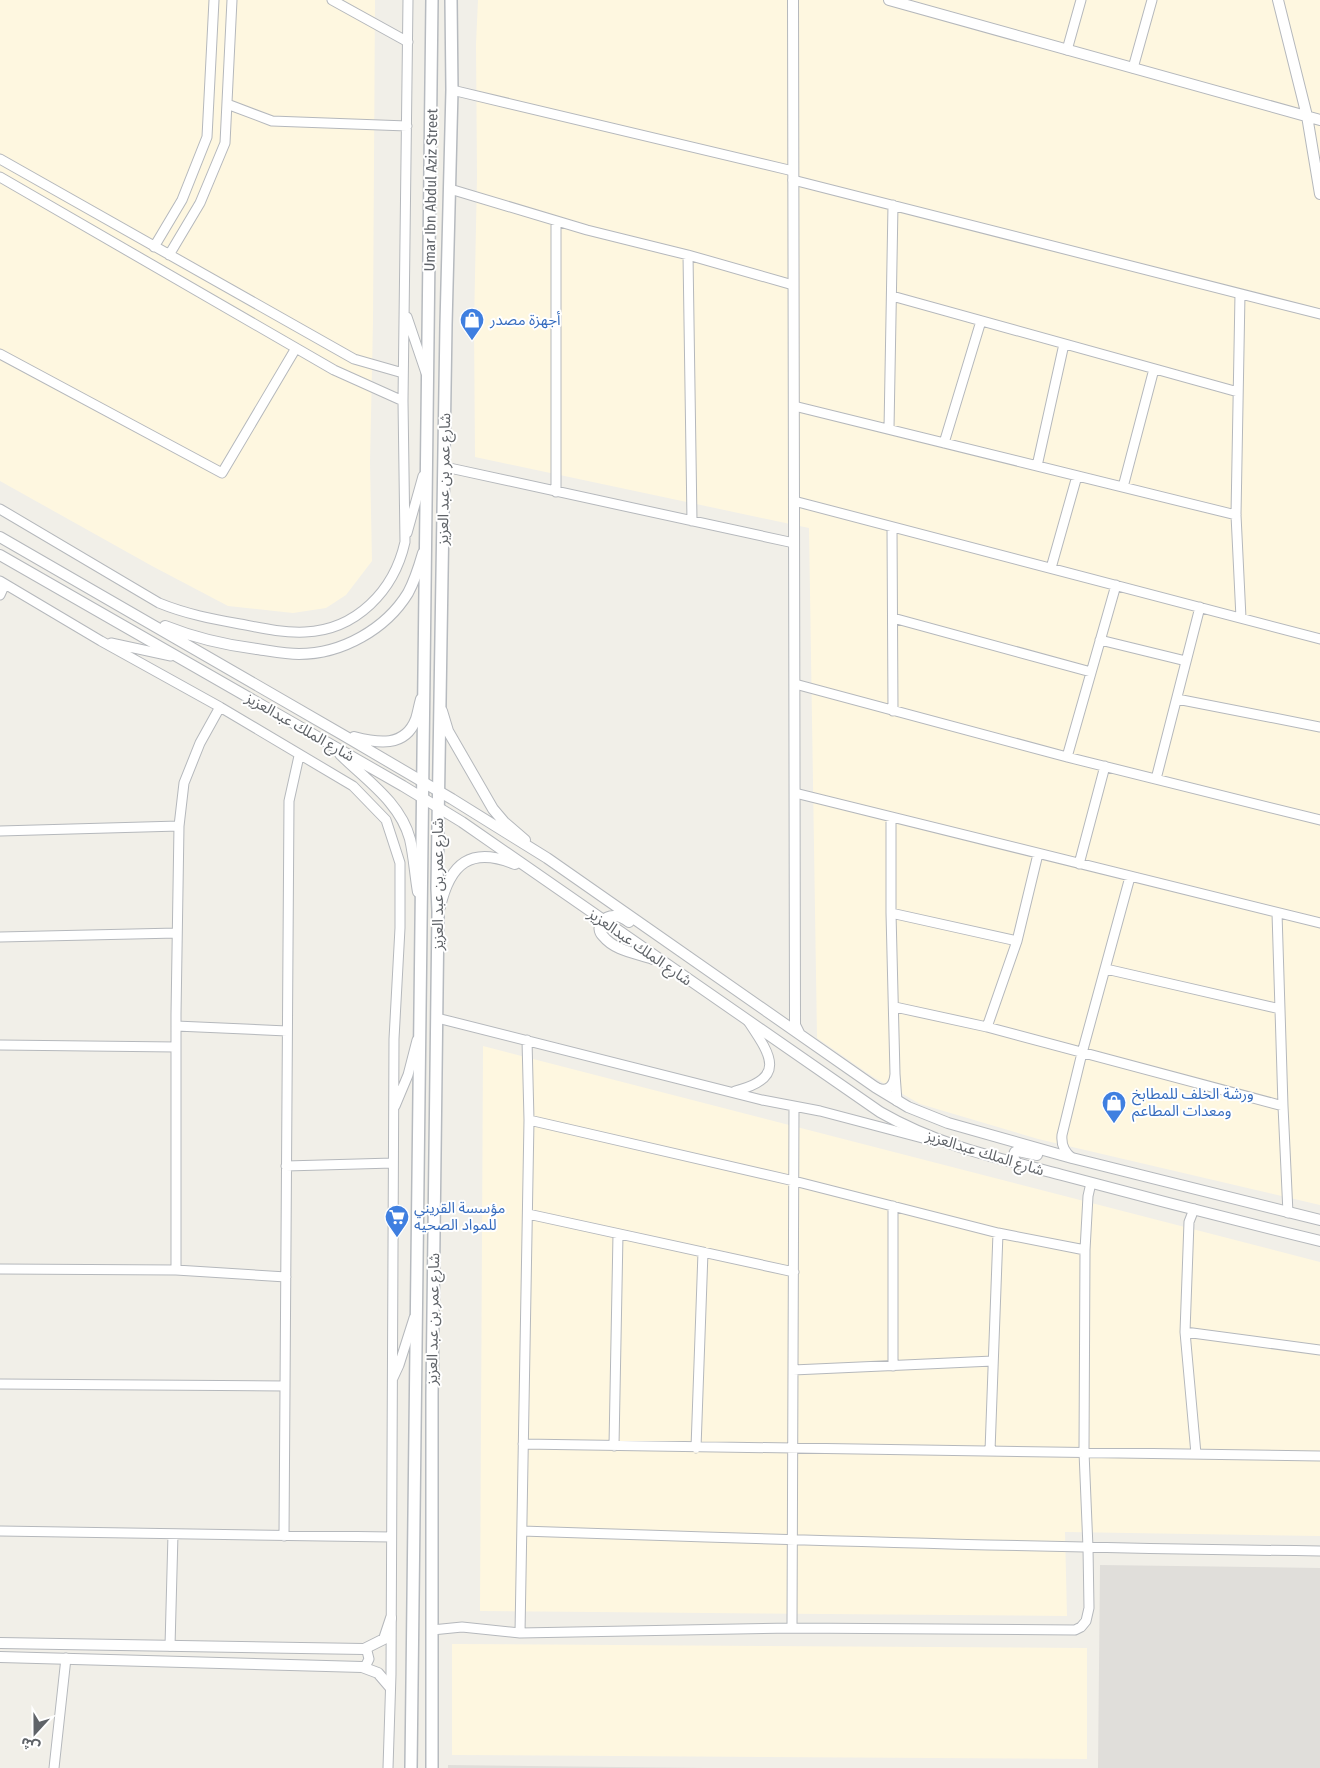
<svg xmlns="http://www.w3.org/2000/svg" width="1320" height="1768" viewBox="0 0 1320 1768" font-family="'Fira Sans Condensed','Noto Sans Arabic',sans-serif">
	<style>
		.commercial { fill: #fef7e0 }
		.industrial { fill: #e0deda }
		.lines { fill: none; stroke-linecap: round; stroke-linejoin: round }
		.minor-casing { stroke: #b5b8bc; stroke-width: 11 }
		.tertiary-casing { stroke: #b5b8bc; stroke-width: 12 }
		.secondary-casing { stroke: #b6babf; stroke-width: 14 }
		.minor { stroke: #fff; stroke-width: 9 }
		.tertiary { stroke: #fff; stroke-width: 10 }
		.secondary { stroke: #fff; stroke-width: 11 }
		.labels { text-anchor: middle; stroke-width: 4; stroke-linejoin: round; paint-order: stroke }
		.street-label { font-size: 15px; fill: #5f6368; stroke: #fff }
		.shop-label { font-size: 15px; fill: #366cbe; stroke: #fff; text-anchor: start }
	</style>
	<rect width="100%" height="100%" fill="#f1efe8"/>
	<path class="commercial" d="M0 0H375L373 322 370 462 372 561 346 595 326 608 293 613 228 606 152 566 0 481Z
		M478 0H1320V1205L1038 1139 920 1104 873 1077 817 1038 809 528 475 457 474 325 477 177 476 44Z
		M483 1046 1320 1262V1536L1065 1532 1067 1616 480 1611Z
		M452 1644 1087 1648V1759L452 1755Z"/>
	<path class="industrial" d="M1100 1565 1320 1568V1768H1098Z
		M448 1765 704 1768H448Z"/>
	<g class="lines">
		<defs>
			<path id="minor" d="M332 0 408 42
				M1067 50 1081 0
				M1133 68 1152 0
				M452 90 793 171
				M227 104 272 121 407 126
				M0 159 354 359 403 373
				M0 177 334 370 403 401
				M793 180 1320 314
				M450 189 587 230 688 255 793 285
				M154 247 182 200 207 137 214 0
				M169 255 200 203 225 143 232 0
				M688 255 692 521
				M1240 294 1236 515 1241 618
				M892 296 1238 392
				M407 317 426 373
				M0 354 222 473 296 348
				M794 406 1236 515
				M889 429 893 205
				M944 443 981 321
				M1037 466 1064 344
				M445 467 794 543
				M1123 487 1154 369
				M556 492V222
				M794 501 1320 639
				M0 509 159 603C186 614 212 619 240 624 261 628 283 633 305 632 356 630 394 591 405 542L403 401 408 0
				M892 527 893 711
				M407 533 423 476
				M1051 568 1077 476
				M0 581 101 641 220 707 353 786 386 820 400 863V928L394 1039 391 1674 388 1768
				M0 595 5 584
				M893 618 1091 672
				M1100 640 1186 661
				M111 643 171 656
				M795 684 1067 757 1320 820
				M1177 699 1320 727
				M1067 757 1116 585
				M1156 779 1200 607
				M795 793 1320 923
				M891 817V913L895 1074
				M0 831 179 826
				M1079 864 1105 766
				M891 913 1017 941 987 1027
				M1277 913 1283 1106 1288 1213
				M0 937 177 933
				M1017 941 1038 854
				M1106 969 1280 1009
				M895 1007 987 1027 1283 1106
				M437 1018 762 1100 820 1111 930 1140
				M176 1026 287 1031
				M0 1045 176 1047
				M877 1088C888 1092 894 1086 895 1074L897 1101
				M735 1091C788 1078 770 1054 748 1021
				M395 1106 408 1075 417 1040
				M529 1120 794 1181 998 1233 1085 1250
				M1072 1158C1064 1152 1061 1145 1062 1135L1082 1053 1130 877
				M286 1166 393 1163
				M893 1206V1366
				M1194 1209 1189 1222 1185 1332 1196 1454
				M528 1214 794 1272
				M0 1269 176 1270 286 1277
				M176 1270V1014L179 826 184 783 200 743 220 707
				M1185 1332 1320 1350
				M793 1370 993 1361
				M393 1378 399 1365 414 1318
				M0 1384 285 1386
				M523 1444C789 1449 1054 1451 1320 1456
				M614 1446 618 1234
				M696 1448 703 1252
				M990 1451 998 1233
				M0 1531 391 1537
				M522 1531C788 1540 1054 1548 1320 1551
				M284 1536 289 801 299 756
				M792 1628 794 1106
				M432 1630 462 1627 520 1633 792 1628 1075 1630 1081 1627 1086 1621 1089 1608 1088 1548 1084 1452 1085 1250 1088 1196 1091 1183
				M520 1633 529 1120 527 1040
				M170 1646 173 1534
				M362 1667 366 1665 369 1659 367 1651 364 1649
				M54 1768 66 1658"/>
			<path id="tertiary" d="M793 0 795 1025 799 1033
				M889 0 1320 120
				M1278 0 1307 116 1320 194
				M0 537 343 735 452 799 547 858 875 1087 908 1107 948 1123 1072 1158 1320 1220
				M0 555 403 786 462 822 880 1112C939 1146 998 1158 1062 1175 1148 1198 1234 1220 1320 1241
				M165 626C195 638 225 645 257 649 271 651 285 654 299 654 342 654 386 629 408 593 415 580 419 567 423 553
				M442 711 448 731 493 809 504 822 525 840
				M354 737C377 743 405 748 416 719 418 713 419 706 421 699
				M340 754C366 780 400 802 410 839 414 856 415 875 418 892
				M440 907C450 863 471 846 515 864
				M629 922C625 919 620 916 615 916 604 915 594 927 603 936 615 951 636 953 653 959
				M1017 1163 1013 1158 1015 1152 1018 1151 1037 1155
				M0 1643 364 1649 384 1639 391 1618
				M0 1657 362 1667 378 1673 390 1687"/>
			<path id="secondary" d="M411 1768 432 0
				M432 1768V1394L438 912 437 888 446 325 452 90 451 0"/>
		</defs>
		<use href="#minor" class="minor-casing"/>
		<use href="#tertiary" class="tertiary-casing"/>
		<use href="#secondary" class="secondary-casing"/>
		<use href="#minor" class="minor"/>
		<use href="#tertiary" class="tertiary"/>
		<use href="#secondary" class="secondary"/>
	</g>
	<defs>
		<symbol id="shop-pin" viewBox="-11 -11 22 30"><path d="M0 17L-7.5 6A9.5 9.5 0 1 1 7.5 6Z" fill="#3f7fe0" stroke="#fff"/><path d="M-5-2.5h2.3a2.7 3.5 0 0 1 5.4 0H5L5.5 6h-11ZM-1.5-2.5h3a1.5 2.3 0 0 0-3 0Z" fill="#fff"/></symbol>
		<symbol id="supermarket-pin" viewBox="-11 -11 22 30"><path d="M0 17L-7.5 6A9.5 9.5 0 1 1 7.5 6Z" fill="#3f7fe0" stroke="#fff"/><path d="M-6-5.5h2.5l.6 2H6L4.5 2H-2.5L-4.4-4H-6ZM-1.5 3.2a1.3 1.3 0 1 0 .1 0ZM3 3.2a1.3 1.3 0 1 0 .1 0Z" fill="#fff"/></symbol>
	</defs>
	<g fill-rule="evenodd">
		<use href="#shop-pin" x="458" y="306" width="28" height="38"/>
		<use href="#shop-pin" x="1100" y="1089" width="28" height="38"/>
		<use href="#supermarket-pin" x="383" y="1203" width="28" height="38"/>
	</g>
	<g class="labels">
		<g class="street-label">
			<text transform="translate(431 190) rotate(-89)" y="5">Umar Ibn Abdul Aziz Street</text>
			<text transform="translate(444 479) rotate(-89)" y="5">شارع عمر بن عبد العزيز</text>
			<text transform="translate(300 727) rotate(30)" y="5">شارع الملك عبدالعزيز</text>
			<text transform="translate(438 884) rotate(-90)" y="5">شارع عمر بن عبد العزيز</text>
			<text transform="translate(640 947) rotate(35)" y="5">شارع الملك عبدالعزيز</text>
			<text transform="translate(985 1153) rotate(17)" y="5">شارع الملك عبدالعزيز</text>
			<text transform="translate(433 1319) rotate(-89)" y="5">شارع عمر بن عبد العزيز</text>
		</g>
		<g class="shop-label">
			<text x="490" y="325">أجهزة مصدر</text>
			<text x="1132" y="1099">ورشة الخلف للمطابخ<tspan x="1132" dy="17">ومعدات المطاعم</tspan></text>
			<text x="414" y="1213">مؤسسة القريني<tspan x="414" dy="17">للمواد الصحيه</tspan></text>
		</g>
	</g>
	<g transform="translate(35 1733) rotate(201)" stroke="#ffffff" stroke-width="4" paint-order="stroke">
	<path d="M0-4L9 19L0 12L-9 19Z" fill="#5f6368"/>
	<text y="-8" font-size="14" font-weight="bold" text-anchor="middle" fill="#5f6368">ش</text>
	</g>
</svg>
